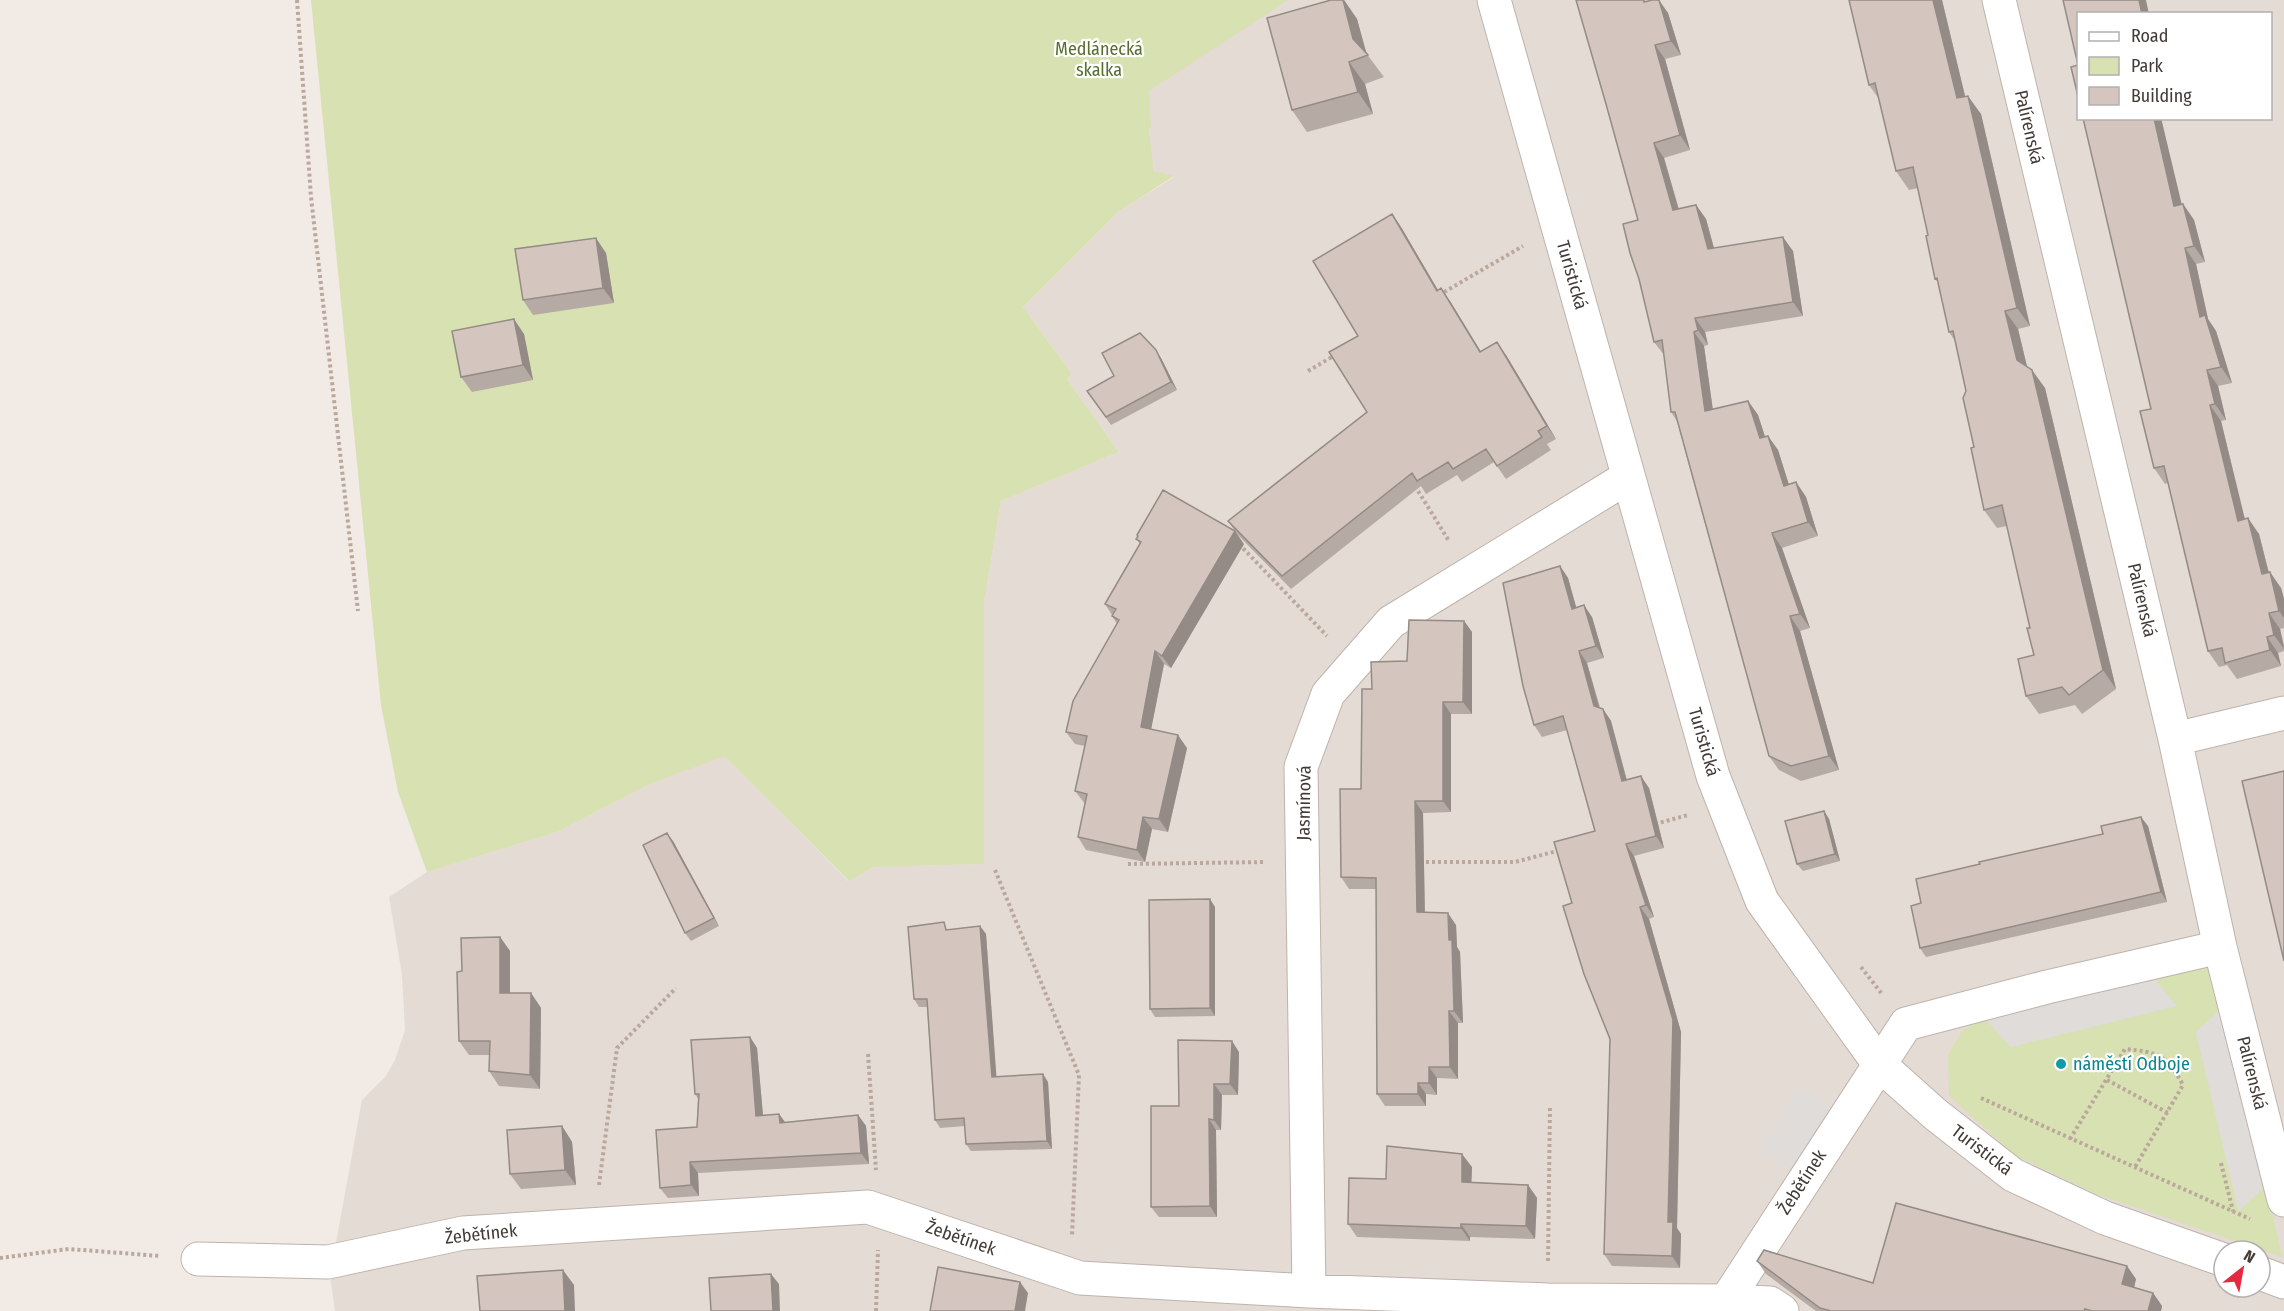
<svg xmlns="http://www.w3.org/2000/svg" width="2284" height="1311" viewBox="0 0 2284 1311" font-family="'Fira Sans Condensed',sans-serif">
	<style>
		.residential { fill: #e4dbd4; fill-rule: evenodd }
		.green { fill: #d8e1b2 }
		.parking { fill: #dfdcda }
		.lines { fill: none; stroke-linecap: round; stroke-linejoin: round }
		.minor-casing { stroke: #beb3ac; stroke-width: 35 }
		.path { stroke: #bba89c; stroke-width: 4; stroke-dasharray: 3 3; stroke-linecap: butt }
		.minor { stroke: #fff; stroke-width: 33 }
		.wall { fill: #b6aaa4 }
		.shaded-wall { fill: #948b86 }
		.building { fill: #d4c6bf; stroke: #948b86; stroke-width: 1.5 }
		.culture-dot { fill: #0f9aa8; stroke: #fff; stroke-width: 2 }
		.labels { text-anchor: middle; stroke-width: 4.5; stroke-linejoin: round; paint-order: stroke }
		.park-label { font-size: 18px; fill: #576e2f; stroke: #fff }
		.street-label { font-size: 18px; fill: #423a36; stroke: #fff }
		.culture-label { font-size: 18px; fill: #0d838f; stroke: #fff; text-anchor: start }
	</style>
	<rect width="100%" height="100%" fill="#f1eae5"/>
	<path class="residential" d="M1282 0H2284V1311H335L330 1276 362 1100 386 1076 395 1060 405 1030 402 975 389 897 427 872 557 832 652 783 725 755 848 881 873 867 983 864 984 602 1001 501 1119 452 1067 379 1072 374 1023 307 1118 212 1174 177 1154 171 1144 88ZM2078 14H2270V118H2078ZM2224 1251H2260V1287H2224Z"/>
	<path class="green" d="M311 0H1288L1149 91 1151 128 1149 129 1154 171 1174 176 1118 212 1023 307 1072 374 1067 379 1119 452 1001 501 984 602V864L873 867 849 881 725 756 652 783 557 832 427 872 398 792 381 705Z
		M2215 967 2224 1006 2196 1033 2238 1210 2266 1186 2282 1257 2096 1194 2015 1155 1949 1096 1948 1055 1962 1031 1984 1018 2176 1006 2153 977Z"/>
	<path class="parking" d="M2153 977 2177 1006 2011 1047 1984 1018Z
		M2224 1006 2266 1186 2239 1211 2196 1032Z
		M1800 1088 1833 1108 1792 1173 1759 1152Z"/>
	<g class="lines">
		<defs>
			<path id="minor" d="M1494 0 1713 776 1762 901 1879 1064 1935 1114 2013 1175 2105 1218 2224 1260
				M1999 0 2175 739 2220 947 2284 1200
				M2175 739 2284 713
				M198 1259 328 1262 463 1233 868 1207 1080 1278 1309 1291 1548 1300 1726 1301
				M2260 1273 2284 1282
				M1309 1291 1301 767 1328 694 1391 622 1628 477
				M1782 1311 1770 1303 1726 1301 1906 1024 2047 987 2220 947"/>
		</defs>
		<use href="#minor" class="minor-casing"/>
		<path class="path" d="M297 0 311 197 358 611
			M1439 295 1523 246
			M1308 371 1337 354
			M1415 486 1449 541
			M1239 544 1327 636
			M1655 824 1688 815
			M1420 862H1515L1561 850
			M1128 864 1266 862
			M995 870 1079 1075 1072 1236
			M1861 967 1882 994
			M868 1054 876 1170
			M2107 1080 2168 1113
			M1981 1098 2250 1219
			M2070 1139 2125 1049C2158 1052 2167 1055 2183 1085L2135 1167
			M2221 1163 2233 1211
			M599 1185 617 1048 676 988
			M0 1258 69 1249 160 1256
			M1548 1261 1550 1106
			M876 1311 878 1250"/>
		<use href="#minor" class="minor"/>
	</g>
	<path class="wall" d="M1331 0H1344L1357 19 1366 53 1384 77 1365 84 1373 114 1307 132 1292 110Z
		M1849 0H1942L1965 96 1981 114 2030 326 2018 329 2027 367 2045 388 2116 689 2082 714 2075 705 2039 714 2026 696 2034 655 2030 628 2007 526 1997 528 1984 510 1966 391 1955 341 1949 332 1938 282 1935 279 1928 235 1918 188 1909 190 1896 171 1879 99 1869 85Z
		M1650 1 1668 13 1681 55 1665 59 1690 150 1664 158 1679 209 1696 205 1706 219 1714 248 1793 251 1803 316 1705 332 1708 345 1704 346 1713 410 1748 401 1758 415 1765 437 1768 436 1778 450 1789 485 1796 482 1806 497 1818 536 1782 548 1810 628 1800 631 1839 770 1801 781 1779 770 1769 756 1677 421 1671 412 1664 355 1654 342 1638 220 1606 104Z
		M2161 118 2181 204H2183L2194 220 2205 262 2196 264 2208 319 2216 331 2232 383 2218 386 2226 420 2221 421 2245 519 2259 534 2269 573 2281 588 2284 599V628L2280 629 2284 645V651L2278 653 2281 666 2237 679 2227 665 2219 667 2208 651 2168 483 2165 484 2154 468 2151 409Z
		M1392 214 1401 227 1438 290 1450 301 1481 352 1506 355 1556 439 1547 444 1551 450 1506 479 1494 462 1462 482 1457 475 1426 494 1421 486 1291 589 1237 534 1228 521 1367 412 1358 336Z
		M606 253 614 303 533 315 523 300Z
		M524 334 533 380 472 392 461 377Z
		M1161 358 1177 390 1111 425 1087 391Z
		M1137 535 1244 544 1171 668 1164 664 1151 729 1187 748 1168 832 1152 829 1145 862 1086 850 1078 837 1085 804 1075 791 1085 746 1075 744 1066 732 1117 624 1112 616V615L1105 604 1140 544 1136 539 1138 536Z
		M1560 566 1568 578 1576 607 1592 617 1604 658 1587 663 1600 707 1603 709 1611 721 1627 780 1649 788 1664 848 1634 856 1654 917 1649 919 1681 1032 1677 1228 1681 1234 1680 1268 1612 1266 1604 1254 1610 1039 1572 903 1595 831 1567 730 1542 737 1534 725Z
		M1464 621 1472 632V714H1451V812L1423 813 1425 913 1456 925 1457 947 1460 952 1463 1023H1458V1079L1437 1078V1095L1426 1094V1106H1385L1377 1094 1376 889H1349L1341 877 1361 789 1372 689 1407 661Z
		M1824 811 1829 819 1840 861 1803 871 1797 864Z
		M2148 826 2167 902 1926 957 1920 948 1921 903 1980 864Z
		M673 841 719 926 691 941 685 933Z
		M1215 907V1016L1155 1017 1150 1009Z
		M980 926 986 934 996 1076 1048 1082 1052 1149 971 1151 966 1144 965 1126 940 1128 935 1120 927 1007H919L914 999 950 930Z
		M500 937 510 951V993H531L541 1008 540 1089 499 1086 489 1071 490 1055H469L459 1041 462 971Z
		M750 1037 757 1048 763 1115 779 1114 785 1122 858 1115 866 1126 869 1164 698 1173 699 1196 668 1198 660 1188 697 1127 698 1099 695 1094Z
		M1239 1052 1238 1095H1222L1221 1130H1216L1217 1217H1159L1151 1207 1179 1106Z
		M562 1126 572 1142 576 1185 521 1189 510 1174Z
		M1472 1167 1471 1182 1528 1185 1537 1198 1535 1239 1470 1237V1241L1357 1237 1348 1224 1386 1179Z
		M1757 1261 1873 1283 2136 1279 2134 1287 2153 1293 2162 1306 2161 1311H1816L1766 1274Z"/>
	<path class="shaded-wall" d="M1343 0H1344L1357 19 1367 55 1353 39Z
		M1659 0 1668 13 1681 55 1671 41Z
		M1933 0H1942L1970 117 1957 98Z
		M2139 0H2146L2149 14H2142Z
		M1655 45 1665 59 1690 150 1680 135Z
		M1349 62 1365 84 1373 114 1358 92Z
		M1968 96 1981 114 2030 326 2017 308Z
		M2154 118H2161L2186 222 2174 206Z
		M1654 143 1664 158 1683 225 1673 210Z
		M2183 204 2194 220 2205 262 2194 246Z
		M1696 205 1706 219 1718 263 1708 249Z
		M1392 214 1401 227 1446 304 1437 291Z
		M1783 237 1793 251 1803 316 1793 302Z
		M596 238 606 253 614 303 603 288Z
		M2185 248 2196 264 2208 319 2216 331 2232 383 2221 367 2200 317Z
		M1441 288 1450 301 1489 365 1480 352Z
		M2005 311 2018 329 2030 379 2017 360Z
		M1695 318 1705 332 1708 345 1698 330Z
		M514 319 524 334 533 380 523 365Z
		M1694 332 1704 346 1715 426 1705 411Z
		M1497 342 1506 355 1556 439 1547 426Z
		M1156 350 1161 358 1177 390 1171 382Z
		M2032 370 2045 388 2116 689 2103 670Z
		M2207 370 2218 386 2226 420 2215 404Z
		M1748 401 1758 415 1770 452 1760 438Z
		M2210 405 2221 421 2249 537 2238 521Z
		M1768 436 1778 450 1794 501 1784 486Z
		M1796 482 1806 497 1818 536 1808 522Z
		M2248 518 2259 534 2273 590 2262 574Z
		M1235 531 1244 544 1171 668 1162 656Z
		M1772 533 1782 548 1810 628 1800 614Z
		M1560 566 1568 578 1580 621 1572 609Z
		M2270 572 2281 588 2284 599V618L2279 611Z
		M1584 605 1592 617 1604 658 1596 646Z
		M2269 613 2280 629 2284 649 2274 635Z
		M1790 616 1800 631 1839 770 1829 756Z
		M1464 621 1472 632V714L1463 702Z
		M2267 637 2278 653 2281 666 2270 650Z
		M1155 651 1164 664 1149 740 1141 727Z
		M1579 651 1587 663 1602 718 1594 706Z
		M1443 702 1451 714V812L1443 801Z
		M1603 709 1611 721 1630 793 1622 781Z
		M1178 735 1187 748 1168 832 1159 819Z
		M1641 776 1649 788 1664 848 1656 836Z
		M1415 801 1423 813 1425 924 1417 912Z
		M1824 811 1829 819 1840 861 1835 854Z
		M1143 817 1152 829 1145 862 1137 850Z
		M2141 817 2148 826 2167 902 2161 892Z
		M667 833 673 841 719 926 714 918Z
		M1626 844 1634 856 1654 917 1646 905Z
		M1210 899 1215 907V1016L1210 1008Z
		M1640 907 1649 919 1681 1032 1677 1228 1681 1234 1680 1268 1672 1256Z
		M1448 913 1456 925 1457 947 1460 952 1463 1023 1454 1011 1449 940Z
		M980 926 986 934 997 1084 992 1077Z
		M500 937 510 951V1008L500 993Z
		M531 993 541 1008 540 1089 530 1075Z
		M1449 1011 1458 1023V1079L1450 1067Z
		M750 1037 757 1048 764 1127 756 1116Z
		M1232 1041 1239 1052 1238 1095 1230 1084Z
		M1429 1067 1437 1078V1095L1429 1083Z
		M1043 1074 1048 1082 1052 1149 1047 1141Z
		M1418 1083 1426 1094V1106L1418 1094Z
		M1214 1084 1222 1095 1221 1130 1214 1120Z
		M779 1114 787 1125 780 1123Z
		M858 1115 866 1126 869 1164 861 1153Z
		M1209 1119 1216 1130 1217 1217 1210 1206Z
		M562 1126 572 1142 576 1185 565 1170Z
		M1462 1154 1472 1167 1471 1195 1462 1182Z
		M690 1162 698 1173 699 1196 691 1185Z
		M1528 1185 1537 1198 1535 1239 1526 1226Z
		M1461 1224 1470 1237V1241L1461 1228Z
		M2127 1266 2136 1279 2132 1297 2122 1284Z
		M563 1270 574 1285 575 1311H565Z
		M771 1274 779 1284 780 1311H773Z
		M1020 1282 1028 1293 1025 1311H1015Z
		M2153 1293 2162 1306 2161 1311H2148Z"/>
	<path class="building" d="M1331 0H1343L1353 39 1368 55 1349 62 1358 92 1292 110 1267 18Z
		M1576 0H1644V2L1652 0H1659L1671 41 1655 45 1680 135 1654 143 1673 210 1696 205 1708 249 1783 237 1793 302 1695 318 1698 330 1694 332 1705 411 1748 401 1760 438 1768 436 1784 486 1796 482 1808 522 1772 533 1800 614 1790 616 1829 756 1791 766 1769 756 1675 412H1671L1662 340 1654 342 1639 279 1630 253 1623 224 1638 220 1606 104Z
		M1849 0H1933L1957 98 1968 96 2017 308 2005 311 2017 360 2032 370 2103 670 2069 695 2062 687 2026 696 2018 659 2034 655 2027 628H2030L2002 505 1984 510 1971 448 1974 447 1963 398 1966 391 1953 331 1949 332 1937 278 1935 279 1926 236 1928 235 1913 167 1896 171 1875 83 1869 85Z
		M2063 0H2139L2142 14H2079V101L2071 67 2078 65Z
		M2083 118H2154L2174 206 2183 204 2194 246 2185 248 2200 317 2205 315 2221 367 2207 370 2215 404 2210 405 2238 521 2248 518 2262 574 2270 572 2279 611 2269 613 2274 635 2267 637 2270 650 2225 663 2222 648 2208 651 2164 466 2154 468 2140 411 2151 409Z
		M1392 214 1437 291 1441 288 1480 352 1497 342 1547 426 1538 431 1542 437 1497 466 1486 449 1453 469 1448 462 1417 481 1412 473 1282 576 1228 521 1367 412 1329 352 1358 336 1313 261Z
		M596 238 603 288 523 300 515 249Z
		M514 319 523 365 461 377 452 331Z
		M1140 333 1156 350 1171 382 1106 417 1087 391 1114 376 1102 353Z
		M1163 490 1235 531 1162 656 1155 651 1141 727 1178 735 1159 819 1143 817 1137 850 1078 837 1087 794 1075 791 1087 736 1066 732 1073 701 1119 620 1112 616 1116 609 1105 604 1141 542 1136 539 1138 536 1137 535Z
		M1560 566 1572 609 1584 605 1596 646 1579 651 1594 706 1603 709 1622 781 1641 776 1656 836 1626 844 1646 905 1640 907 1673 1020 1668 1222H1673L1672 1256 1604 1254 1610 1039 1584 974 1563 906 1572 903 1554 842 1595 831 1563 716 1534 725 1523 686 1503 583Z
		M1409 620 1464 621 1463 702H1443V801H1415L1417 912 1448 913 1449 940H1452L1454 1011H1449L1450 1067H1429V1083H1418V1094H1377L1376 878 1341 877 1340 789H1361L1362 689H1372L1371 662 1407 661Z
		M2284 771V961L2242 781Z
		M1824 811 1835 854 1797 864 1785 821Z
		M2141 817 2161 892 1920 948 1911 906 1921 903 1916 879 1980 864 1979 862 2103 834 2101 826Z
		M667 833 714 918 685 933 643 845Z
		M1210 899V1008L1150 1009 1149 900Z
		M944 922 946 930 980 926 992 1077 1043 1074 1047 1141 966 1144 964 1118 935 1120 927 999H914L908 927Z
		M500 937V993H531L530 1075 489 1071 490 1041H459L457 972 462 971 461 938Z
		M750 1037 756 1116 779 1114 780 1123 858 1115 861 1153 690 1162 691 1185 660 1188 656 1130 697 1127 699 1094H695L691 1040Z
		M1178 1040 1232 1041 1230 1084H1214V1120L1209 1119 1210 1206 1151 1207V1106H1179Z
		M562 1126 565 1170 510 1174 507 1130Z
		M1387 1146 1462 1154V1182L1528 1185 1526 1226 1461 1224V1228L1348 1224 1349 1178 1386 1179Z
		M1896 1203 2127 1266 2122 1284 2153 1293 2148 1311H2092L2085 1309 2084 1311H1831L1820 1308 1757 1261 1764 1250 1873 1283Z
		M938 1267 1020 1282 1015 1311H930Z
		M563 1270 565 1311H480L477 1276Z
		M771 1274 773 1311H711L709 1278Z"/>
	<circle class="culture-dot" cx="2061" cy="1064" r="6"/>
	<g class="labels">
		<g class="park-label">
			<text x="1099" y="55">Medlánecká<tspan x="1099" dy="21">skalka</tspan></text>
		</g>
		<g class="street-label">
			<text transform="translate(2029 127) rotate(77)" y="6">Palírenská</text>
			<text transform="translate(1572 275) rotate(74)" y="6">Turistická</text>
			<text transform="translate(2142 600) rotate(77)" y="6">Palírenská</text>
			<text transform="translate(1704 742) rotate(74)" y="6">Turistická</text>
			<text transform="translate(1304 803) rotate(-89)" y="6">Jasmínová</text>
			<text transform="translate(2252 1073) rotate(76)" y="6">Palírenská</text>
			<text transform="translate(1982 1150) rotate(37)" y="6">Turistická</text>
			<text transform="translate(1802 1182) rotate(-57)" y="6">Žebětínek</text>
			<text transform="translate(481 1234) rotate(-6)" y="6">Žebětínek</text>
			<text transform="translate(961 1238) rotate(19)" y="6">Žebětínek</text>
		</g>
		<g class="culture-label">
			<text x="2073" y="1070">náměstí Odboje</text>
		</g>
	</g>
	<rect x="2077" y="12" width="195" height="108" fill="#ffffff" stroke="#b3b0af" stroke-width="1.5"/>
	<rect x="2089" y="32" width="30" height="9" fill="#ffffff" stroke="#b3b0af" stroke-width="1.5"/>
	<text x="2131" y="42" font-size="18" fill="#423a36">Road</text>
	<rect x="2089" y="57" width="30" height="18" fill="#d8e1b2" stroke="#b3b0af" stroke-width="1.5"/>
	<text x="2131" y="72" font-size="18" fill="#423a36">Park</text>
	<rect x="2089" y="87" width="30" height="18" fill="#d4c6bf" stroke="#b3b0af" stroke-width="1.5"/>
	<text x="2131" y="102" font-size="18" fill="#423a36">Building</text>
	<g transform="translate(2242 1269) rotate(31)"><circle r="28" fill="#ffffff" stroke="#b3b0af" stroke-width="1.5"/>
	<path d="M0-4.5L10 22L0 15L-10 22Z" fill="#e32a3e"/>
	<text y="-9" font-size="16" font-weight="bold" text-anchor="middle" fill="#423a36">N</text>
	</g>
</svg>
